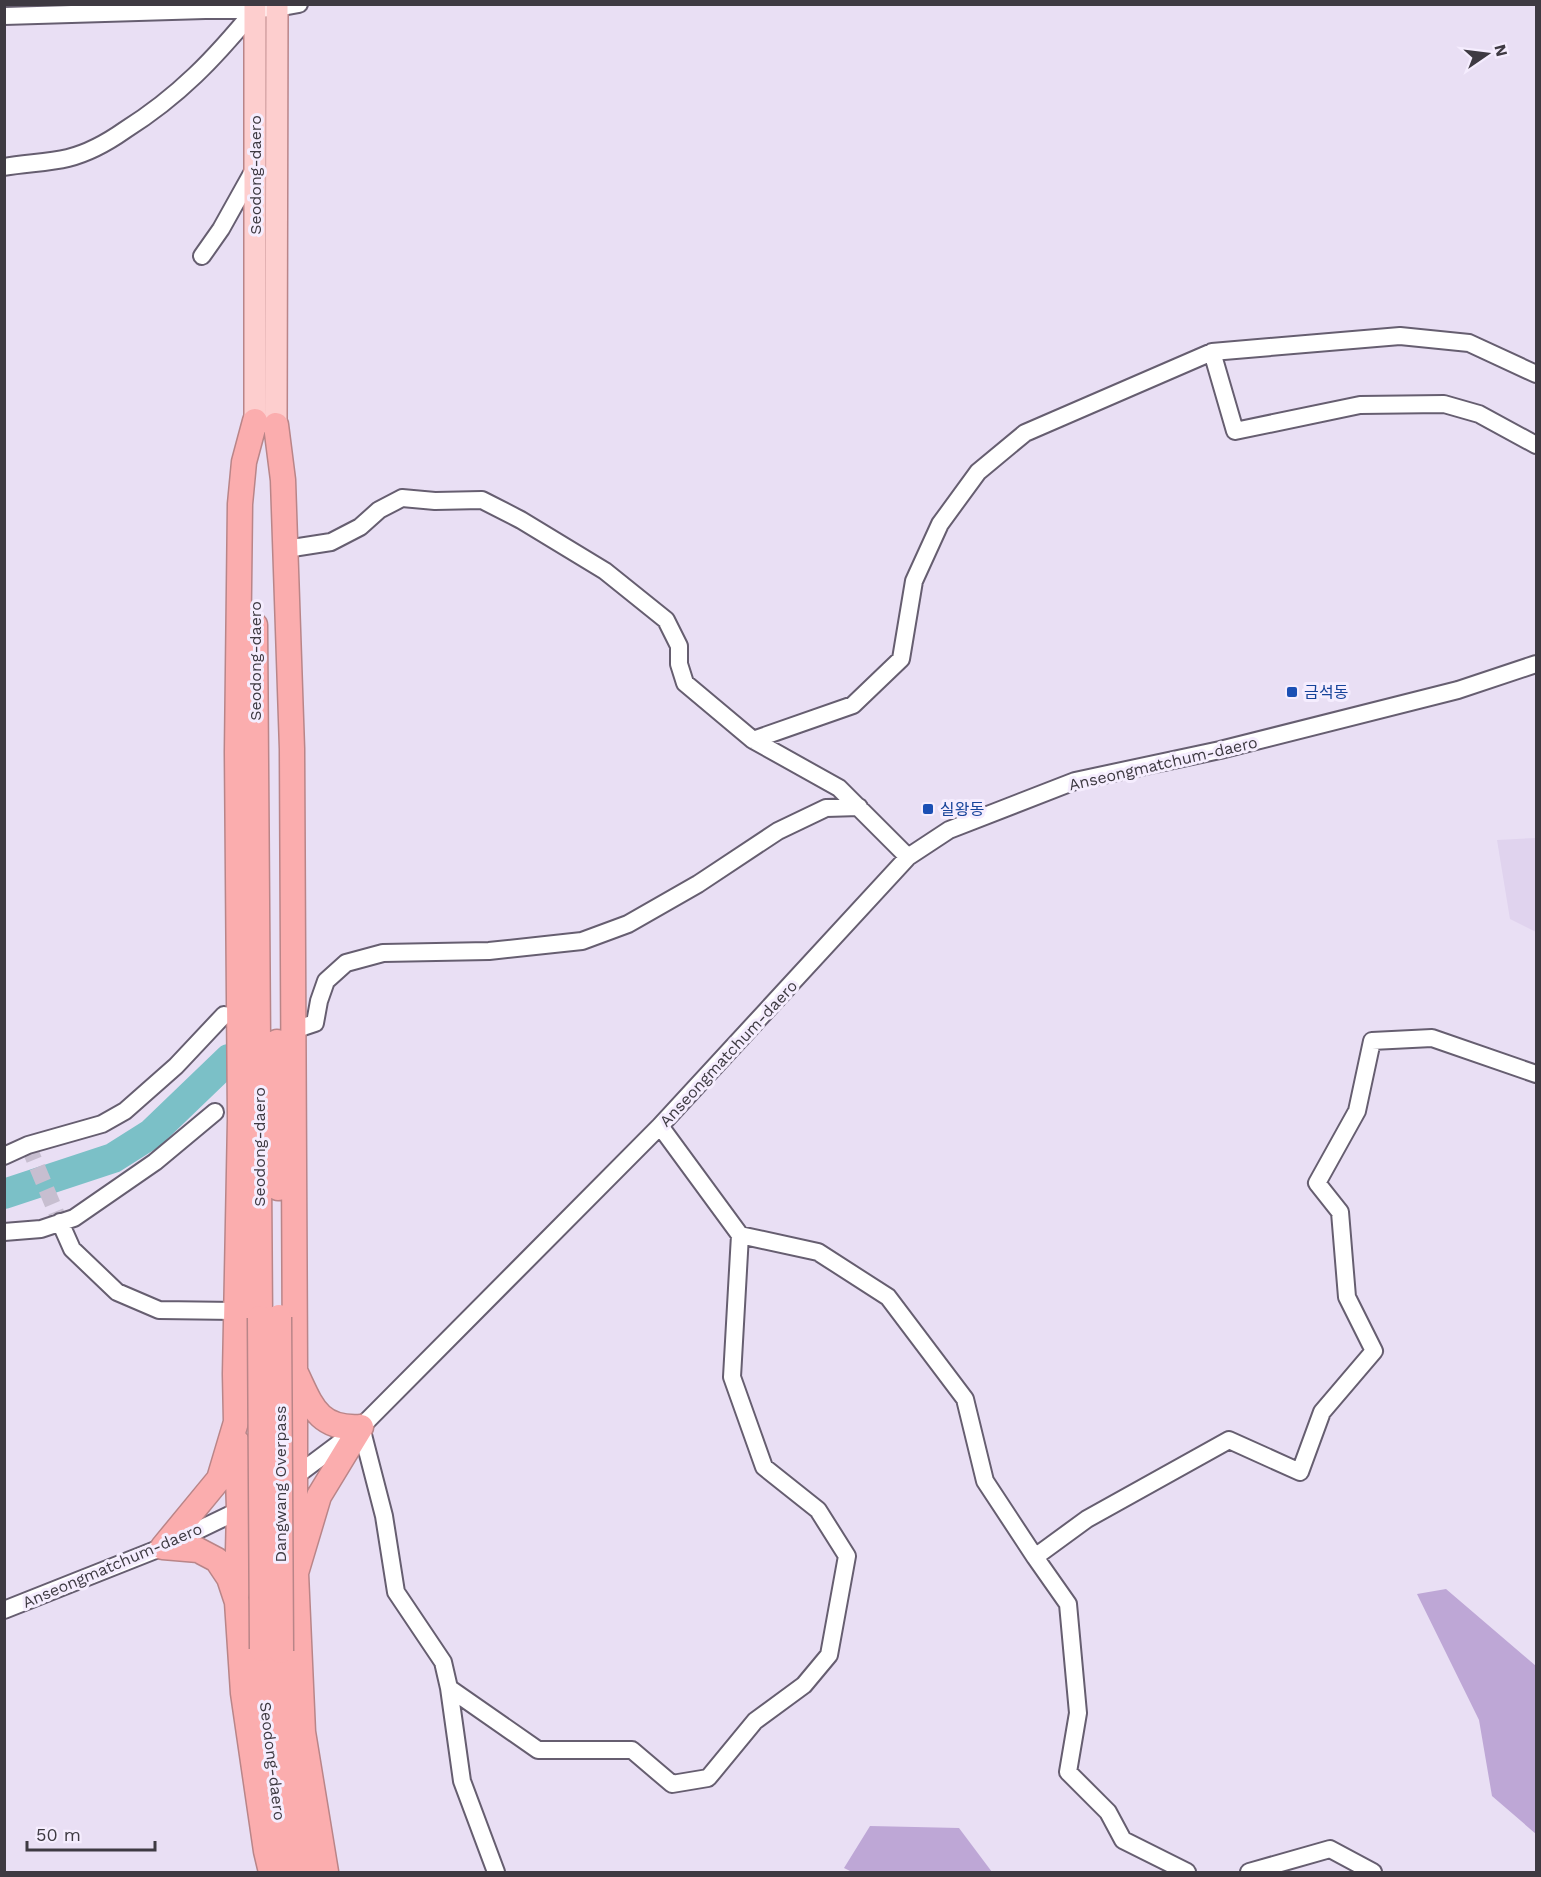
<svg xmlns="http://www.w3.org/2000/svg" width="1541" height="1877" viewBox="0 0 1541 1877" font-family="'Work Sans','Noto Sans KR',sans-serif">
	<style>
		.built { fill: #e0d3ee }
		.forest { fill: #bea7d6 }
		.lines { fill: none; stroke-linecap: round; stroke-linejoin: round }
		.river { stroke: #7bc0c7; stroke-width: 30 }
		.minor-tunnel { stroke: #c7bed0; stroke-width: 16; stroke-dasharray: 16 8; stroke-linecap: butt }
		.minor-casing { stroke: #665e70; stroke-width: 20 }
		.major-casing { stroke: #b98588; stroke-width: 24 }
		.highway-casing { stroke: #b98588; stroke-width: 27 }
		.minor { stroke: #fff; stroke-width: 16 }
		.major { stroke: #fdcece; stroke-width: 21 }
		.highway { stroke: #fbadae; stroke-width: 24 }
		.highway-bridge-casing { stroke: #b98588; stroke-width: 27; stroke-linecap: butt }
		.highway-bridge { stroke: #fbadae; stroke-width: 24 }
		.transit-dot { fill: #1a4fb4; stroke: #f5edfe; stroke-width: 2 }
		.labels { text-anchor: middle; stroke-width: 6; stroke-linejoin: round; paint-order: stroke }
		.street-label { font-size: 16px; fill: #3e3a42; stroke: #f5edfe }
		.transit-label { font-size: 16px; fill: #164399; stroke: #f5edfe; text-anchor: start }
	</style>
	<rect width="100%" height="100%" fill="#e9dff4"/>
	<path class="built" d="M1536 838V932L1510 919 1497 840Z"/>
	<path class="forest" d="M1446 1589 1536 1666V1834L1492 1796 1479 1720 1417 1594Z
		M870 1826 959 1828 992 1872H852L844 1868Z"/>
	<g class="lines">
		<path class="river" d="M4 1194 113 1158 151 1134 229 1059"/>
		<path class="minor-tunnel" d="M28 1145 60 1222"/>
		<defs>
			<path id="minor" d="M4 16 277 8 299 4
				M4 167C25 163 48 163 68 158 88 153 108 142 125 130 179 96 215 58 255 9
				M202 256 221 229 255 168
				M1212 352 1400 336 1469 343 1536 374
				M286 549 331 542 360 527 379 510 402 498 435 501 482 500 521 520 605 571 666 620 679 646V664L685 683 753 740
				M908 857 839 788 753 740 853 705 901 659 914 581 940 524 978 472 1025 433 1212 352 1235 431 1360 405 1444 404 1479 414 1536 445
				M294 1030 315 1023 319 1001 326 981 346 963 383 953 489 951 582 941 628 924 698 884 778 831 826 808 859 807
				M660 1126 740 1235 818 1252 888 1297 965 1399 985 1481 1035 1557
				M4 1156 28 1145 102 1124 125 1111 176 1066 224 1015
				M60 1222 72 1249 117 1292 159 1310 236 1311
				M4 1232 41 1229 74 1218 155 1162 215 1112
				M361 1427 384 1516 396 1592 443 1662 449 1688 538 1750H632L672 1784 708 1778 755 1721 804 1685 829 1655 847 1556 818 1510 764 1467 732 1377 740 1235
				M289 1481 361 1427 660 1126 908 857 949 830 1075 781 1220 750 1458 690 1536 664
				M4 1610 163 1547 246 1507
				M449 1688 462 1781 496 1872
				M1187 1872 1123 1840 1108 1812 1068 1772 1078 1713 1068 1604 1035 1557 1087 1519 1229 1440 1300 1472 1322 1412 1374 1351 1347 1297 1340 1212 1317 1183 1357 1111 1372 1041 1432 1038 1536 1074
				M1249 1872 1330 1849 1373 1872"/>
			<path id="major" d="M255 4V421
				M276 425 277 4"/>
			<path id="highway" d="M276 425 283 480 292 749 295 1371C311 1404 317 1430 361 1427
				M255 625 260 1318
				M277 1042 278 1188
				M295 1374V1550
				M237 1442 239 1510 237 1593
				M163 1547 219 1479 236 1422 235 1374 240 1120 237 752 240 504 244 462 255 421
				M163 1547 198 1550 217 1560 229 1578 237 1602 243 1693 266 1851 271 1872
				M262 1649C265 1724 274 1799 289 1872
				M281 1651C284 1726 293 1799 308 1872
				M326 1872 303 1732 296 1573 319 1496 361 1427"/>
		</defs>
		<use href="#minor" class="minor-casing"/>
		<use href="#major" class="major-casing"/>
		<use href="#highway" class="highway-casing"/>
		<use href="#minor" class="minor"/>
		<use href="#major" class="major"/>
		<use href="#highway" class="highway"/>
		<defs>
			<path id="highway-bridge" d="M279 1317 281 1651
				M260 1318 262 1649"/>
		</defs>
		<use href="#highway-bridge" class="highway-bridge-casing"/>
		<use href="#highway-bridge" class="highway-bridge"/>
	</g>
	<g class="transit-dot">
		<rect x="1286" y="686" width="12" height="12" rx="3"/>
		<rect x="922" y="803" width="12" height="12" rx="3"/>
	</g>
	<g class="labels">
		<g class="street-label">
			<text transform="translate(255 175) rotate(-90)" y="6">Seodong-daero</text>
			<text transform="translate(255 661) rotate(-90)" y="6">Seodong-daero</text>
			<text transform="translate(1163 763) rotate(-13)" y="6">Anseongmatchum-daero</text>
			<text transform="translate(728 1053) rotate(-47)" y="6">Anseongmatchum-daero</text>
			<text transform="translate(259 1147) rotate(-90)" y="6">Seodong-daero</text>
			<text transform="translate(280 1484) rotate(-90)" y="6">Dangwang Overpass</text>
			<text transform="translate(112 1565) rotate(-23)" y="6">Anseongmatchum-daero</text>
			<text transform="translate(273 1761) rotate(83)" y="6">Seodong-daero</text>
		</g>
		<g class="transit-label">
			<text x="1304" y="698">금석동</text>
			<text x="940" y="815">실왕동</text>
		</g>
	</g>
	<rect width="1541" height="1877" fill="none" stroke="#3e3a42" stroke-width="12"/>
	<g transform="translate(1487 54) rotate(76)" stroke="#f5edfe" stroke-width="4.5" paint-order="stroke">
	<path d="M0-4.5L10 22L0 15L-10 22Z" fill="#3e3a42"/>
	<text y="-9" font-size="16" font-weight="bold" text-anchor="middle" fill="#3e3a42">N</text>
	</g>
	<path d="M27 1841v9h128v-9" fill="none" stroke="#3e3a42" stroke-width="3"/>
	<text x="36" y="1841" font-size="18" fill="#3e3a42" stroke="#f5edfe" stroke-width="4.5" paint-order="stroke">50 m</text>
</svg>
